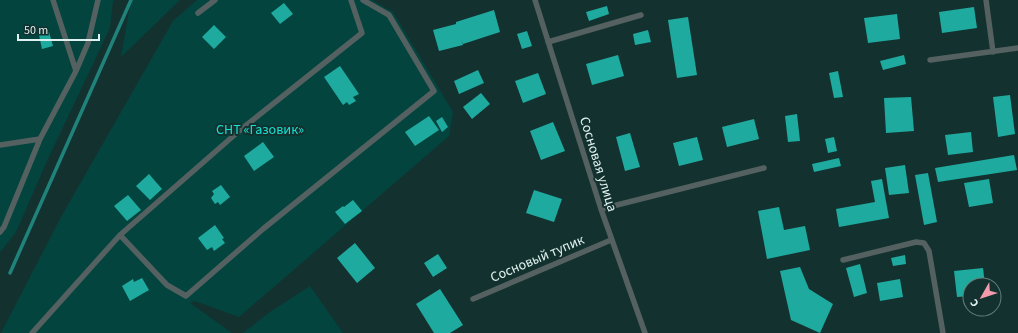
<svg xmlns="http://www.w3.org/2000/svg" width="1018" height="333" viewBox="0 0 1018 333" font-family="'Source Sans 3',sans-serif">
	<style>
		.green { fill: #03443f }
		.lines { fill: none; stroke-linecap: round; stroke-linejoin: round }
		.stream { stroke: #1f837b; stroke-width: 3.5 }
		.building { fill: #1faa9f }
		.service { stroke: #546160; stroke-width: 5.5 }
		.labels { text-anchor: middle; stroke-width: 4; stroke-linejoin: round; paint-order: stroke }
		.park-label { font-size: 14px; fill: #17e0d3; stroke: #13322f }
		.street-label { font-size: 14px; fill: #e0f2ef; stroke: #13322f }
	</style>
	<rect width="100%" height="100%" fill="#13322f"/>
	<path class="green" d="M0 0H113L110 28 47 161 16 232 0 252Z
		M131 0H180L121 57Z
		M197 0H372L393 12 453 112 449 136 239 317 195 301 190 303 232 333H1L61 217 173 21Z
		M310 286 343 333H243L270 312Z"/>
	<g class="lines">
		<path class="stream" d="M10 273 131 0"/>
	</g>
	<path class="building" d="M284 3 293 14 280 24 271 13Z
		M607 6 609 14 589 21 586 12Z
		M974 7 977 28 942 33 939 12Z
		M494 10 500 32 463 44 461 38 463 45 439 51 433 30 456 24V22Z
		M897 14 900 39 868 43 864 18Z
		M688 17 697 75 677 78 668 20Z
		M214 25 226 37 214 49 202 37Z
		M648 30 651 42 635 45 633 34Z
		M527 31 532 46 522 49 517 34Z
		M49 32 53 46 42 49 39 35Z
		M618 55 624 76 592 85 586 64Z
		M904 55 906 64 883 70 880 61Z
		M340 66 359 94 353 97 356 101 349 105 347 102 343 105 324 77Z
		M478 70 484 83 459 94 454 81Z
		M838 71 843 97 834 98 829 73Z
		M538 73 546 94 523 103 515 81Z
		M481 93 490 104 472 119 463 107Z
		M1010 95 1015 134 998 137 993 97Z
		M911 97 914 131 886 133 884 98Z
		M797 114 800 141 788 142 785 116Z
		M429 116 439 130 415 146 405 132Z
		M442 117 448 127 442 132 436 121Z
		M754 119 759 139 727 147 722 127Z
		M553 122 565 151 541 160 530 131Z
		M971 132 973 152 948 155 945 135Z
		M630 133 640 167 625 171 616 137Z
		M697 137 703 160 679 166 673 143Z
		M834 137 837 151 828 153 825 139Z
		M263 142 274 157 254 171 244 156Z
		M1014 155 1017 170 938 182 935 168Z
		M839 158 841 166 814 172 812 164Z
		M905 165 909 193 889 195 885 168Z
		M928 173 937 222 924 225 915 175Z
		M149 174 162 189 150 200 136 186Z
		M882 179 889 218 839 227 836 209 875 202 871 181Z
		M989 179 993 203 969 207 964 183Z
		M221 185 230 197 220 205 218 202 215 204 211 198 214 194 212 191Z
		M534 190 562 199 554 222 526 213Z
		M128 195 141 210 127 221 114 206Z
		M353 200 362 211 345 224 335 212 343 206 344 207Z
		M779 207 784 230 805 226 810 250 767 259 758 211Z
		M215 225 224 238 222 239 225 243 214 251 212 247 207 250 198 238Z
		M355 243 375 268 357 283 337 258Z
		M438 254 447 268 433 277 424 263Z
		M905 255 906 264 893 266 891 258Z
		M860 264 867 293 854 297 846 268Z
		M800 267 809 289 833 304 820 333 791 320 780 271Z
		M983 268 985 285H970V296L957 297 954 271Z
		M142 278 149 290 130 301 122 286 133 279 134 282Z
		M900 279 903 297 880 301 877 283Z
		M440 289 463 325 450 333H434L416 304Z"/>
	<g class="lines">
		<path class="service" d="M53 0 76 71
			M535 0 601 209 645 333
			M986 0 993 52
			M198 13 215 0
			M548 42 641 15
			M930 60 1018 48
			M0 145 40 139
			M601 209 764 168
			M0 232 4 227 40 139 76 71 88 43 98 0
			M120 235 167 285 186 296 263 229 434 91 389 15 363 0
			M843 260 916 242 924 243 929 251 943 333
			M473 299 611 240
			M32 333 120 235 239 131 362 33 351 0"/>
	</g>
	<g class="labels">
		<g class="park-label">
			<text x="260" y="134">СНТ «Газовик»</text>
		</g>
		<g class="street-label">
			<text transform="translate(599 164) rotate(73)" y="5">Сосновая улица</text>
			<text transform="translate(537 258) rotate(-23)" y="5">Сосновый тупик</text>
		</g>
	</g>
	<g transform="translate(982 297) rotate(231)"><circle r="19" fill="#13322f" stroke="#657f7c"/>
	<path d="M0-3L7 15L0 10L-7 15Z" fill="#f39aac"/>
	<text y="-6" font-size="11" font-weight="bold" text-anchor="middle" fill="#e0f2ef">С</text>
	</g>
	<path d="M18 34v6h81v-6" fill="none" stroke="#e0f2ef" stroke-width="2"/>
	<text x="24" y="34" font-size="12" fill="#e0f2ef" stroke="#13322f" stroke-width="3" paint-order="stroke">50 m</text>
</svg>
